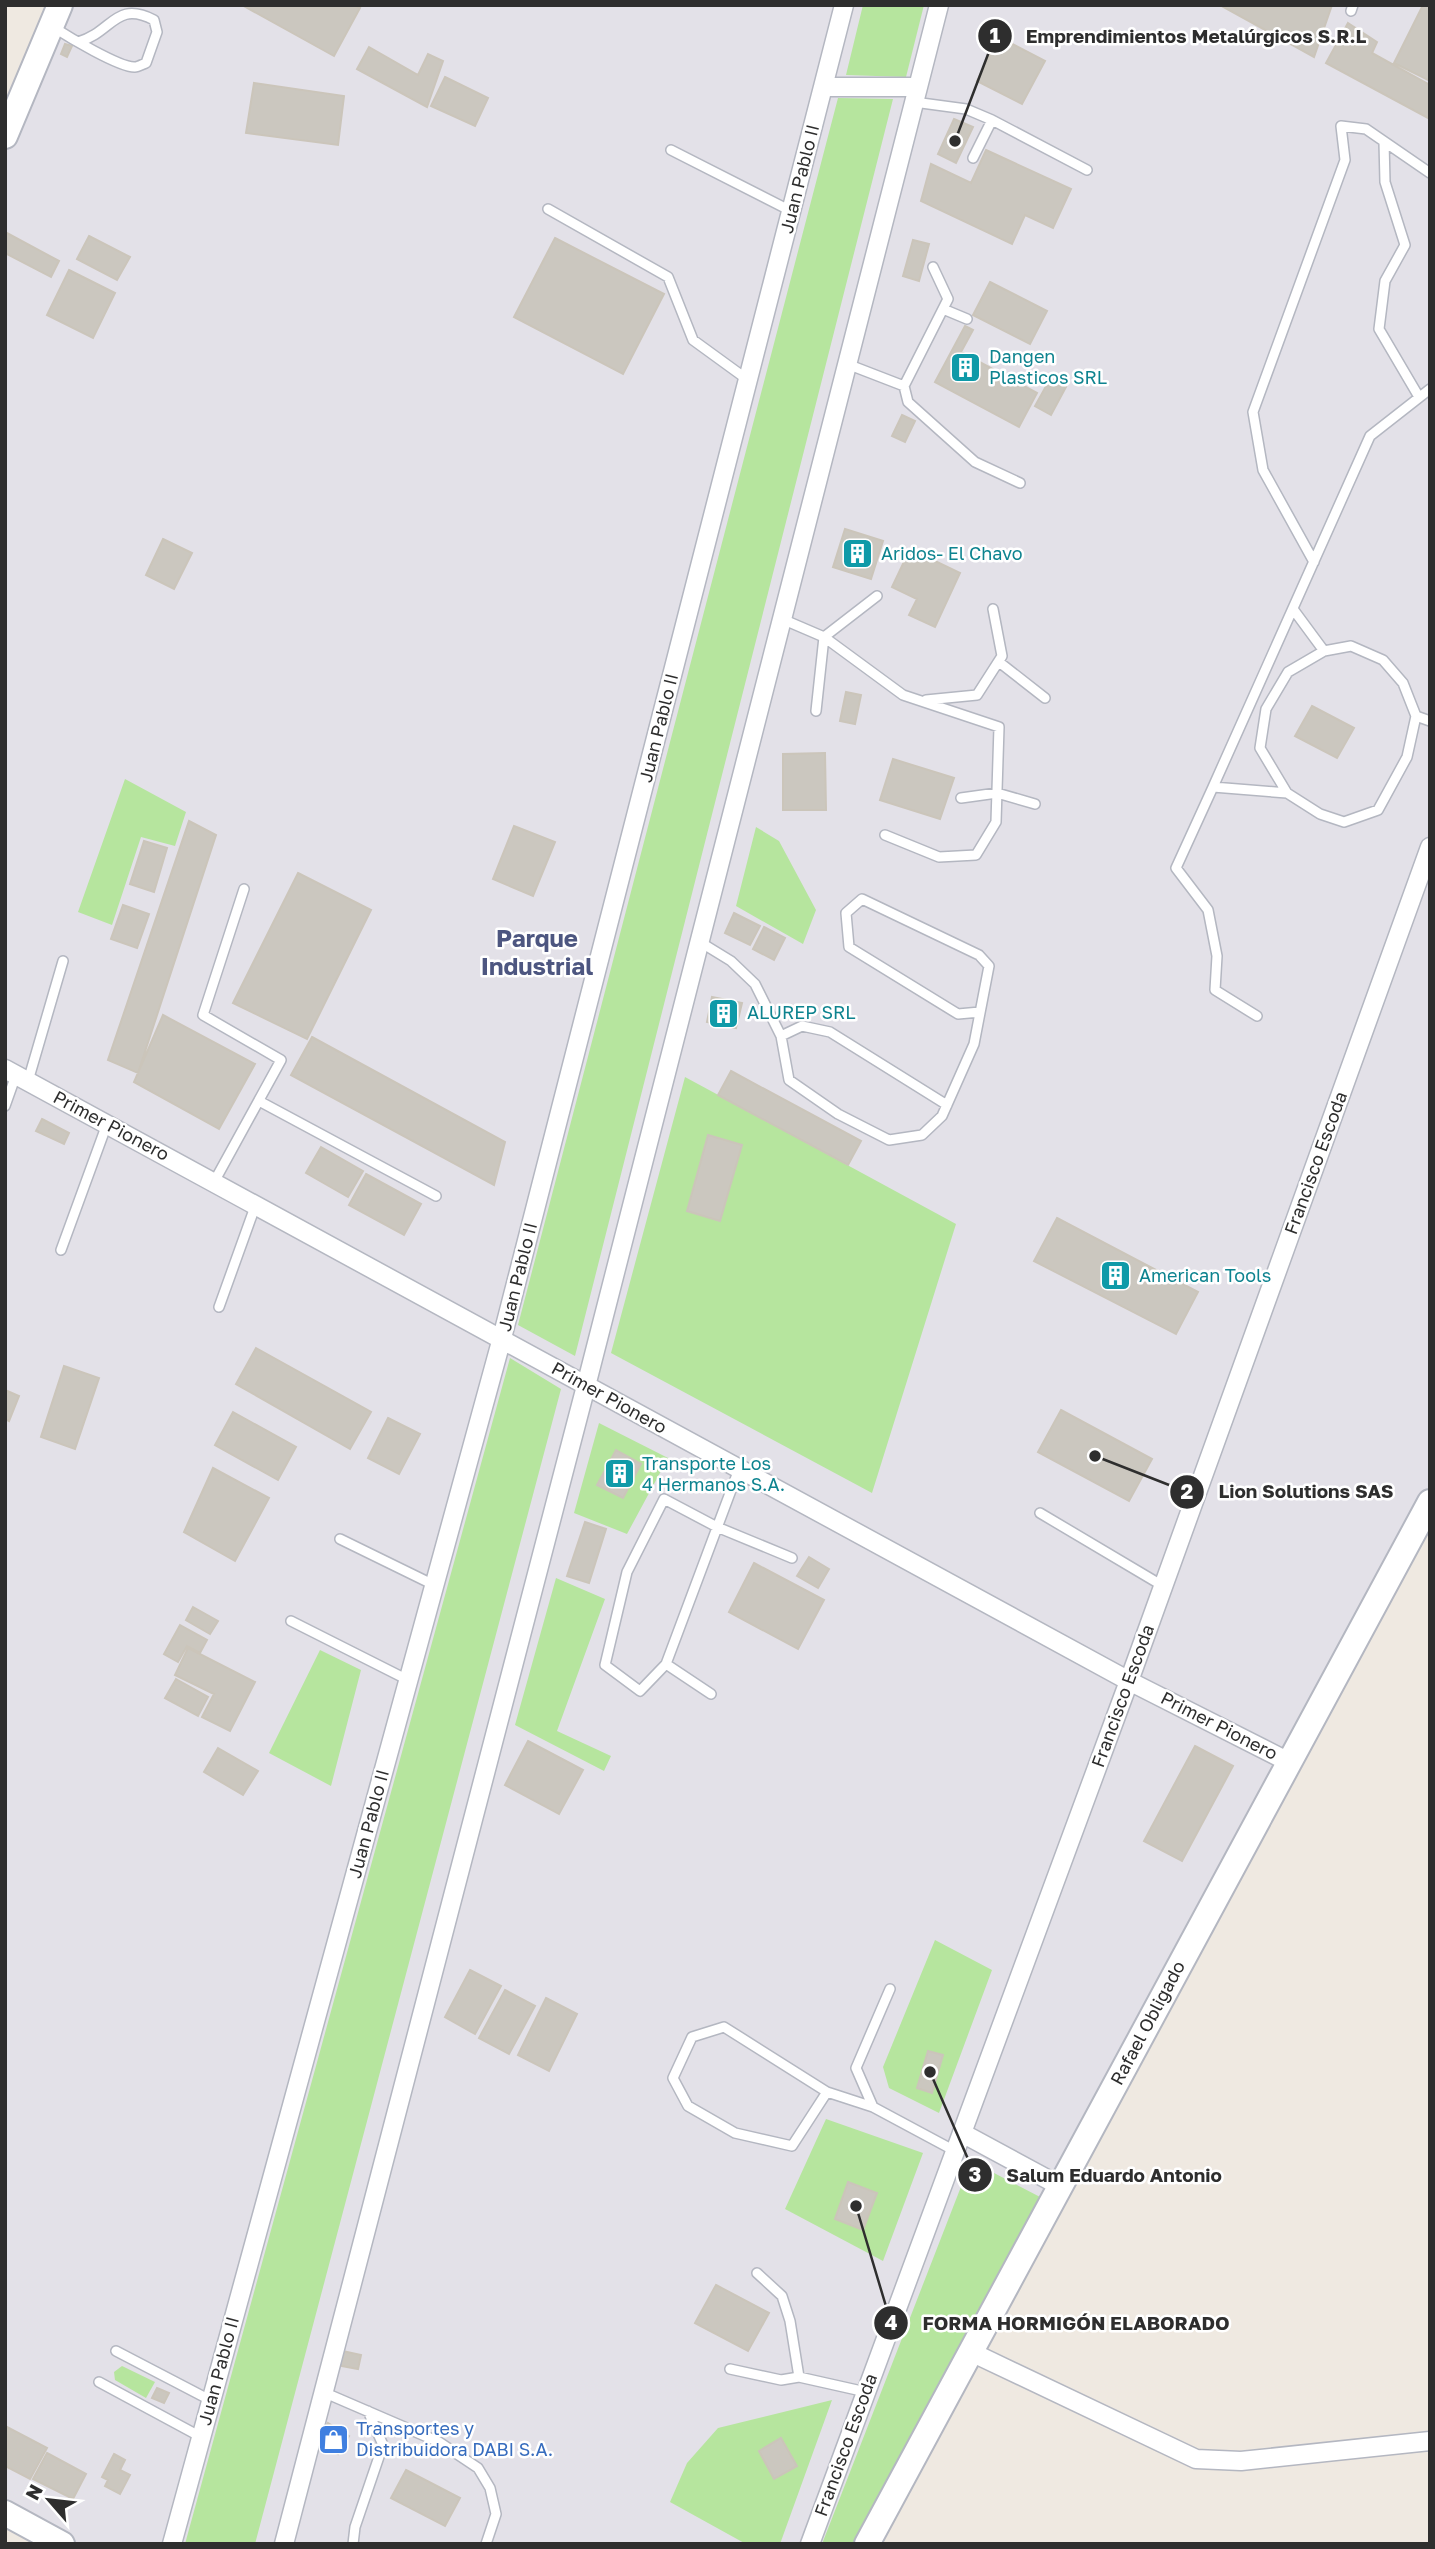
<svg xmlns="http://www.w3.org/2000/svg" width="1435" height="2549" viewBox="0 0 1435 2549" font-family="'Golos Text',sans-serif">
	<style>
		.industrial { fill: #e3e1e8 }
		.green { fill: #b6e59e }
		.building { fill: #cbc7bf; stroke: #cbc5ba; stroke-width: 2 }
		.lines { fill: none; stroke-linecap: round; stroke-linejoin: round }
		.lane-casing { stroke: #b4b7c1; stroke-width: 12 }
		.street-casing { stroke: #b4b7c1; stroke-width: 21 }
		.secondary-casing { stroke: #b4b7c1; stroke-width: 28 }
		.lane { stroke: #fff; stroke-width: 9 }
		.street { stroke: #fff; stroke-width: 18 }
		.secondary { stroke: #fff; stroke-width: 24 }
		.labels { text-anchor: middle; stroke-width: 5; stroke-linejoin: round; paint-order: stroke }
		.street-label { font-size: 18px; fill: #2e2e2e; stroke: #fff }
		.culture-label { font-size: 18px; fill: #0d838f; stroke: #fff; text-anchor: start }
		.shop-label { font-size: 18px; fill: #366cbe; stroke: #fff; text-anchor: start }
		.district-label { font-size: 24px; font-weight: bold; fill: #4d5680; stroke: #fff }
		.leader { fill: none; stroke: #2e2e2e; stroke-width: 2.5 }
		.callout-dot { fill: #2e2e2e; stroke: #fff; stroke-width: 2.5 }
		.mark-label { font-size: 21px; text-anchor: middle; font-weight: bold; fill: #fff }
		.callout-label { font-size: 19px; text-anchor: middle; font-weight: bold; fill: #2e2e2e; stroke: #fff; stroke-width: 5; stroke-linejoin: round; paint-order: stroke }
	</style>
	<rect width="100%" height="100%" fill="#efe9e1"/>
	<path class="industrial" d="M60 5H1430V1502L867 2544H62L5 2513V136Z"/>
	<path class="green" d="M863 5H924L906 77 846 75Z
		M838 98 893 99 575 1356 518 1325Z
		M125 779 186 812 175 846 141 837 112 925 78 912Z
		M756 827 779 841 816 910 803 944 736 906Z
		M685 1077 956 1224 872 1493 611 1353Z
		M510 1358 561 1389 255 2544H185Z
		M599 1423 668 1458 627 1534 574 1513Z
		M556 1578 605 1599 557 1731 611 1756 604 1771 515 1725Z
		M320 1650 361 1670 331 1786 269 1753Z
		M935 1940 992 1970 939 2113 889 2088 883 2067Z
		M826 2119 923 2153 883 2261 785 2209Z
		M971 2161 1042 2198 858 2544H822Z
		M122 2366 155 2382 146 2398 115 2380 114 2372Z
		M832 2400 780 2544H746L670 2502 687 2463 718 2428Z"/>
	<path class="building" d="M242 5H354L360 8 334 56Z
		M1220 5H1332L1314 57Z
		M1423 5H1430V81L1394 63Z
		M1348 23 1377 42 1372 53 1430 85V119L1326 63Z
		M999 37 1045 61 1022 104 977 81Z
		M65 44 72 46 67 57 61 54Z
		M369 47 418 75 428 54 443 61 427 107 357 69Z
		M445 77 488 98 475 126 431 106Z
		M254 83 344 96 338 145 246 133Z
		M954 119 973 127 956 163 938 154Z
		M986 150 1071 189 1053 228 1025 215 1012 244 921 201 931 164 971 183Z
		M5 232 59 261 51 277 5 253Z
		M89 236 130 257 117 280 77 259Z
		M555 238 664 294 623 374 514 317Z
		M913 240 929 244 919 281 903 276Z
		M69 270 115 293 93 338 47 315Z
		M990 282 1047 311 1030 344 973 315Z
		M965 326 973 330 961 352 1037 393 1019 427 935 382Z
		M1050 379 1066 387 1051 415 1035 406Z
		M902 415 915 421 905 442 892 436Z
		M845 529 883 541 871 579 833 567Z
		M163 539 192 553 174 589 146 575Z
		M910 549 960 573 935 627 909 615 917 599 892 587Z
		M846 692 861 695 855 724 840 721Z
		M1312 706 1354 728 1337 758 1295 736Z
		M825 753 826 810H783V754Z
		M893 759 954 778 940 819 880 800Z
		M189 821 216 835 138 1073 108 1060Z
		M514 826 555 842 533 896 493 879Z
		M144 841 167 848 154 892 130 884Z
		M298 873 371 910 307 1039 233 1003Z
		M123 905 149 914 137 948 111 939Z
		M734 913 760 926 750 945 725 933Z
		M764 927 785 938 774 960 753 949Z
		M712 997 742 1003 736 1028 707 1022Z
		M163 1015 255 1064 219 1129 134 1082Z
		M312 1037 505 1142 494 1185 291 1075Z
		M731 1071 861 1141 848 1165 718 1095Z
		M42 1119 69 1133 64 1144 36 1131Z
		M708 1135 742 1145 720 1221 687 1211Z
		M321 1147 363 1171 348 1197 306 1173Z
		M366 1174 421 1204 404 1235 349 1205Z
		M1057 1218 1198 1292 1176 1334 1034 1261Z
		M256 1348 371 1412 350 1449 236 1384Z
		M64 1366 99 1378 75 1449 41 1437Z
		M5 1390 19 1396 9 1421 5 1419Z
		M1061 1410 1152 1459 1129 1501 1038 1452Z
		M233 1412 296 1447 278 1480 215 1445Z
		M388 1418 420 1434 399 1474 368 1458Z
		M616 1450 641 1464 623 1498 597 1485Z
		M213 1468 269 1498 235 1561 184 1532Z
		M585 1522 606 1529 589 1583 567 1576Z
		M809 1557 829 1569 818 1588 797 1576Z
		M754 1563 824 1600 798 1649 729 1612Z
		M193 1607 218 1621 210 1634 186 1620Z
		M180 1625 207 1640 200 1653 187 1646 178 1662 164 1654Z
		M188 1648 255 1682 230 1731 202 1717 214 1694 175 1675Z
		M176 1679 208 1697 198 1716 165 1698Z
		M528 1741 583 1770 559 1814 505 1785Z
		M1195 1746 1233 1766 1182 1861 1144 1841Z
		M218 1748 258 1771 243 1795 204 1772Z
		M470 1970 501 1986 475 2034 445 2017Z
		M505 1990 535 2006 509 2054 479 2038Z
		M546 1998 577 2014 549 2071 518 2055Z
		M928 2051 943 2055 932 2093 917 2088Z
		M848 2182 877 2193 863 2230 835 2219Z
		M716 2285 769 2313 748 2351 695 2323Z
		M338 2350 361 2355 358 2369 336 2365Z
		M157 2388 169 2393 164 2403 152 2398Z
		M328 2423 349 2436 338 2454 317 2441Z
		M5 2426 47 2448 30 2479 5 2466Z
		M781 2438 797 2466 774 2479 759 2451Z
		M47 2453 86 2474 73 2499 33 2479Z
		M114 2454 125 2460 120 2470 130 2475 120 2494 105 2486 108 2480 102 2477Z
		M406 2470 460 2498 445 2526 391 2498Z"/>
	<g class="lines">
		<defs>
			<path id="lane" d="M1351 11 1353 5
				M53 27C67 36 120 68 135 67 138 67 143 64 146 63L157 32 154 20C115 0 113 32 78 42
				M914 102 966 109 992 120 973 158
				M992 120 1087 170
				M1384 142 1385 182 1405 245 1385 281 1379 329 1419 397
				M671 150 791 211
				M548 209 668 277 693 340 748 380
				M943 309 967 319
				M847 364 904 386 948 299 933 267
				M904 386 908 402 975 462 1020 483
				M1314 562 1263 470 1253 412 1345 160 1341 126 1366 129 1430 173
				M877 596 824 637 903 695 999 727 996 822 976 855 939 857 885 835
				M1293 609 1324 651
				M782 619 824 637 816 711
				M999 662 1045 698
				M926 700 977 695 1002 656 993 609
				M1416 716 1407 757 1378 810 1344 822 1320 814 1287 793 1260 748 1266 709 1288 672 1324 651 1351 646 1383 660 1403 683 1416 716 1430 721
				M1213 787 1370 436 1430 389
				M961 798 997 793 1035 804
				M700 942 731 961 755 984 781 1036 789 1080 838 1114 889 1140 922 1135 942 1116 974 1044 989 966 979 955 862 899 846 913 849 947 958 1014 980 1012
				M1257 1016 1215 990 1217 956 1208 910 1176 868 1213 787 1287 793
				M781 1036 802 1026 830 1032 947 1105
				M28 1081 63 961
				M259 1101 436 1196
				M5 1106 16 1075
				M214 1182 281 1060 203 1015 244 889
				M61 1250 107 1124
				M219 1307 256 1204
				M1040 1513 1163 1586
				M340 1539 434 1585
				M291 1621 408 1680
				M666 1664 739 1469
				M711 1694 666 1664 640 1691 605 1665 627 1572 664 1499 717 1527 792 1558
				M827 2092 724 2027 692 2037 673 2078 688 2106 735 2133 792 2146 827 2092 873 2107 955 2151
				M873 2107 856 2068 890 1989
				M757 2273 782 2296 790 2321 799 2377 866 2392
				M116 2351 210 2400
				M730 2369 781 2380 799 2377
				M99 2382 201 2437
				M323 2392 439 2442 478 2468 490 2488 496 2514 486 2544
				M353 2544 355 2527 383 2445 368 2411"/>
			<path id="street" d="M823 87H918
				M5 1069 1129 1681 1289 1762
				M962 2133 1060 2186
				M971 2352 1196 2459 1241 2461 1430 2441
				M172 2544 502 1338 844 5
				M284 2544 586 1386 939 5
				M810 2544 1129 1681 1430 847"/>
			<path id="secondary" d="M5 136 60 5
				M5 2513 62 2544
				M867 2544 1430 1502"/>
		</defs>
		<use href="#lane" class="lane-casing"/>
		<use href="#street" class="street-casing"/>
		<use href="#secondary" class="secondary-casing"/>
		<use href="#lane" class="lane"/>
		<use href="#street" class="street"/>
		<use href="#secondary" class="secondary"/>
	</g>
	<defs>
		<symbol id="building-square" viewBox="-11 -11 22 22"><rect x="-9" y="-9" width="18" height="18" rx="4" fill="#0f9aa8" stroke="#fff"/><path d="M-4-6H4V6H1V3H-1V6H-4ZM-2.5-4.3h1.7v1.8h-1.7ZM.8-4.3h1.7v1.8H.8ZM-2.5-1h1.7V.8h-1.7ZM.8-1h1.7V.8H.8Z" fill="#fff"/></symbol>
		<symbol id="shop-square" viewBox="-11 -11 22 22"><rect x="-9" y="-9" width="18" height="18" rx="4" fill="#3f7fe0" stroke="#fff"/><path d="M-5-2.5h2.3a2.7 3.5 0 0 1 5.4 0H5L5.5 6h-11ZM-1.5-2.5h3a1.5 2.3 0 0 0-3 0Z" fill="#fff"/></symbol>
	</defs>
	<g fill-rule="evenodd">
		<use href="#building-square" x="948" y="350" width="35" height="35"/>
		<use href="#building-square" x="840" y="536" width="35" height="35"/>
		<use href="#building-square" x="706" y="996" width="35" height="35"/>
		<use href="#building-square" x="1098" y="1258" width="35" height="35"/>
		<use href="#building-square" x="602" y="1456" width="35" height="35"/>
		<use href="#shop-square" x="316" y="2422" width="35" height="35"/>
	</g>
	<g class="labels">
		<g class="street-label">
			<text transform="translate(800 179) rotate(-76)" y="6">Juan Pablo II</text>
			<text transform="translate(659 728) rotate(-76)" y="6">Juan Pablo II</text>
			<text transform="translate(111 1126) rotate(28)" y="6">Primer Pionero</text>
			<text transform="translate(1316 1163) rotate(-70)" y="6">Francisco Escoda</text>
			<text transform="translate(518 1277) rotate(-76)" y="6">Juan Pablo II</text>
			<text transform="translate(609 1398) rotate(29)" y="6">Primer Pionero</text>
			<text transform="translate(1123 1696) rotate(-70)" y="6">Francisco Escoda</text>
			<text transform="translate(1219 1726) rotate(27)" y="6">Primer Pionero</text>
			<text transform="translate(369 1824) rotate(-75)" y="6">Juan Pablo II</text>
			<text transform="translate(1148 2023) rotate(-62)" y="6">Rafael Obligado</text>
			<text transform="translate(219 2371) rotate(-75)" y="6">Juan Pablo II</text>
			<text transform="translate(846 2445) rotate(-70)" y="6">Francisco Escoda</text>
		</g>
		<g class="culture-label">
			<text x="989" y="363">Dangen<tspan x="989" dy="21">Plasticos SRL</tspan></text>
			<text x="881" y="560">Aridos- El Chavo</text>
			<text x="747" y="1019">ALUREP SRL</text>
			<text x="1139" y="1282">American Tools</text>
			<text x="642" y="1470">Transporte Los<tspan x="642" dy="21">4 Hermanos S.A.</tspan></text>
		</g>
		<g class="shop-label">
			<text x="356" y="2435">Transportes y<tspan x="356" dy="21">Distribuidora DABI S.A.</tspan></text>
		</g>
		<g class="district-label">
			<text x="537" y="947">Parque<tspan x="537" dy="28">Industrial</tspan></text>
		</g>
	</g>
	<path class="leader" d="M955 141L995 36M1095 1456L1187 1492M930 2072L975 2175M856 2206L891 2323"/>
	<g class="callout-dot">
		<circle cx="955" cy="141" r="7"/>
		<circle cx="1095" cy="1456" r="7"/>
		<circle cx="930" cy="2072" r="7"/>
		<circle cx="856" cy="2206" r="7"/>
		<circle cx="995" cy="36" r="18"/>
		<circle cx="1187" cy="1492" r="18"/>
		<circle cx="975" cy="2175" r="18"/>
		<circle cx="891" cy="2323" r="18"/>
	</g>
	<g class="mark-label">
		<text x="995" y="43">1</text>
		<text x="1187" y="1499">2</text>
		<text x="975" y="2182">3</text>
		<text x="891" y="2330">4</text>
	</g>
	<g class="callout-label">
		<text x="1196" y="43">Emprendimientos Metalúrgicos S.R.L</text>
		<text x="1306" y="1498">Lion Solutions SAS</text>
		<text x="1114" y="2182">Salum Eduardo Antonio</text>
		<text x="1076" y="2330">FORMA HORMIGÓN ELABORADO</text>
	</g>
	<rect width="1435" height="2549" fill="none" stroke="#2e2e2e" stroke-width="14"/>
	<g transform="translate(49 2500) rotate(298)" stroke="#ffffff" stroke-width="5" paint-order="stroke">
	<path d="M0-5L12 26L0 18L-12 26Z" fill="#2e2e2e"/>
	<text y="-10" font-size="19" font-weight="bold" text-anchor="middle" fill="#2e2e2e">N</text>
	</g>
</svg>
